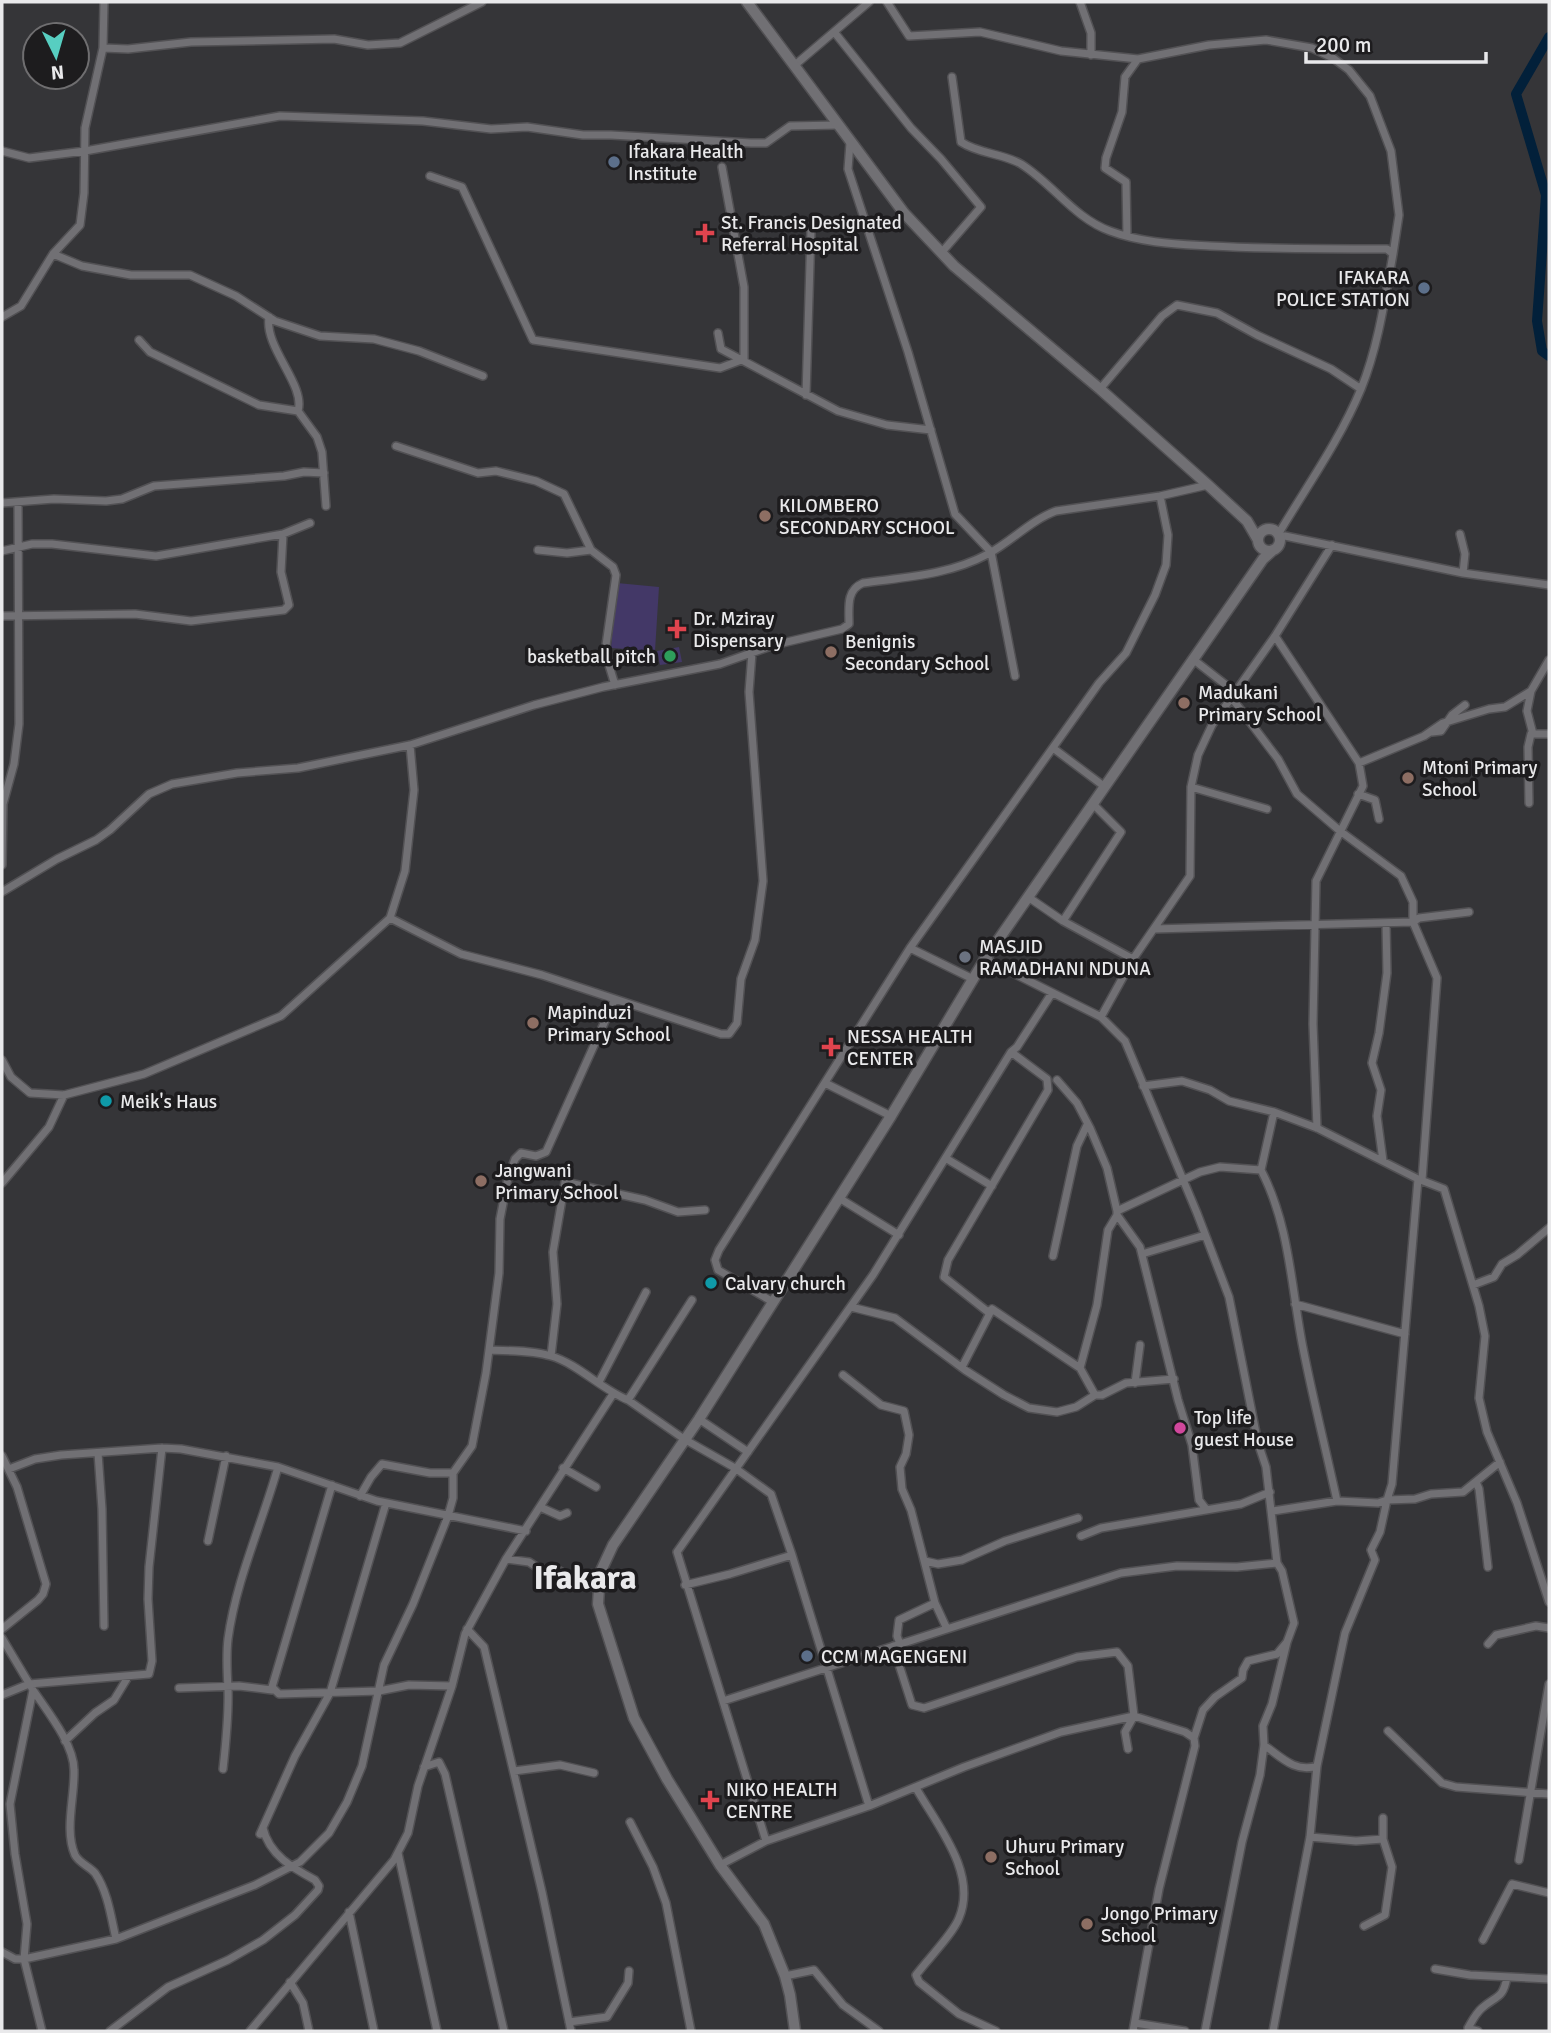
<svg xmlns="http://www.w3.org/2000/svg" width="1551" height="2033" viewBox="0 0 1551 2033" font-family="Signika,sans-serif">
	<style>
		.green { fill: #433867 }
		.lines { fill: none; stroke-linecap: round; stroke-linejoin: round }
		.river { stroke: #02203a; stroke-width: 10 }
		.street-casing { stroke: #525154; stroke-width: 10 }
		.secondary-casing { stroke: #525154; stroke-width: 13 }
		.street { stroke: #717074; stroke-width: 7 }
		.secondary { stroke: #717074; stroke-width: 10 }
		.service-dot { fill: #5c6f8a; stroke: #1d1c1e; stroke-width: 2.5 }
		.health-dot { fill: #e0444e; stroke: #1d1c1e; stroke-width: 2.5 }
		.education-dot { fill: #8d6e63; stroke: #1d1c1e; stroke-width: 2.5 }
		.leisure-dot { fill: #2e9e5b; stroke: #1d1c1e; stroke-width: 2.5 }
		.worship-dot { fill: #6b7280; stroke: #1d1c1e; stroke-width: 2.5 }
		.culture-dot { fill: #0f9aa8; stroke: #1d1c1e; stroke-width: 2.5 }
		.hotel-dot { fill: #d1479c; stroke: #1d1c1e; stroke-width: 2.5 }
		.labels { text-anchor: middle; stroke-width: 7; stroke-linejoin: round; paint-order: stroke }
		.poi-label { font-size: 19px; fill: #e9e9eb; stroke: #1d1c1e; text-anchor: start }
		.town-label { font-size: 33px; font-weight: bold; fill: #e9e9eb; stroke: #1d1c1e }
	</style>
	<rect width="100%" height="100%" fill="#353538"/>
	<path class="green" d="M617 583 659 587 655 651 611 648Z
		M679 647 682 662 660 665 657 651Z"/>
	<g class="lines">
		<path class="river" d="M1549 37 1516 94 1546 195 1537 321 1542 351 1549 356"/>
		<defs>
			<path id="street" d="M887 2 909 36 980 32 1061 51 1138 59
				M1080 2 1091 33V55
				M835 33 911 128 941 159 981 207 942 252
				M103 48 128 49 191 42 334 39 368 45 400 43 482 2
				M795 65 869 2
				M952 77 961 142C979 154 1002 153 1021 164 1053 184 1074 218 1110 231 1142 243 1177 244 1210 246 1269 249 1328 249 1387 249L1393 254C1385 299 1378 347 1361 389 1340 440 1307 486 1279 533
				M850 143 848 169 908 352 955 514 991 552 1015 676
				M2 151 29 158 85 151 280 116 423 121 491 129 527 127 583 135H611L751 143H766L790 126 838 125
				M430 176 462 187 533 340 720 368 744 359V287L722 167
				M1127 236 1126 182 1105 168 1106 158 1122 112 1125 77 1138 59 1209 45 1266 40 1312 48 1333 58 1349 70 1370 96 1391 151 1399 215 1393 254
				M53 254 82 266 131 275H190L236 296 275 321 320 336 374 339 419 351 483 376
				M2 317 21 306 53 254 80 225 84 193 85 128 103 48 104 2
				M269 317C264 348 306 385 298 411L317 437 322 452 326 506
				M718 333 721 349 838 411 887 425 931 430
				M139 340 150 352 259 405 298 411
				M1100 389 1162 316 1177 305 1217 313 1257 335 1331 369 1361 389
				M806 395 811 230
				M396 446 478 473 496 471 536 481 564 494 591 550 613 567 616 575 605 652 615 685
				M2 503 54 499 106 501 122 499 154 486 284 476 304 472 324 473
				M1460 534 1465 554 1463 573
				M1280 537 1285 536 1463 573 1549 585
				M538 550 567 553 591 550
				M2 551 32 544H52L156 556 283 534 310 523
				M2 616 135 614 191 621 284 610 289 605 281 572 283 534
				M1275 636 1359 763 1363 786 1316 881 1313 1024 1317 1128
				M1194 660 1226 685 1231 697 1278 759 1297 794 1340 831 1401 876 1413 902V922L1419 918 1469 912
				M1531 691 1527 711 1533 734
				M1432 732 1441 731 1452 715 1465 705
				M1053 748 1105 787
				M1359 763 1424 736 1443 723 1489 709 1505 707 1531 691 1549 660
				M1191 787 1267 809
				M1358 794 1375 800 1379 819
				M1529 803 1528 747 1531 734H1549
				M2 865 3 804 14 764 19 724 18 502
				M2 892 57 859 96 840 110 830 149 794 172 784 237 773 298 768 410 745 534 705 603 687 720 664 774 645 842 629 849 624C849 607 846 590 863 583 906 577 949 575 988 554 1012 541 1031 520 1056 511L1160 496 1208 485
				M390 918 461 954 542 975 721 1034H729L737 1023 741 979 755 940 763 881 749 692 752 653
				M1063 921 1121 832 1094 805
				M1154 929 1413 922 1437 978 1422 1180
				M910 948 973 979
				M985 959 1101 1017 1133 959 1063 921 1028 897
				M1133 959 1190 876 1191 787 1198 755 1212 725 1275 636 1332 545
				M2 1060 11 1077 30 1093 64 1095 144 1074 281 1016 390 918 405 871 414 790 410 745
				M1057 1080 1077 1103 1090 1128 1107 1168 1117 1211
				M825 1083 891 1116
				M1143 1086 1182 1081 1210 1090 1229 1101 1274 1112 1317 1128 1418 1179 1444 1189 1479 1306 1485 1336 1479 1398 1487 1432 1517 1503 1549 1602
				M1274 1112 1261 1170C1290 1226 1291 1287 1303 1348 1313 1399 1326 1450 1337 1501
				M947 1159 992 1186
				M1383 1161 1377 1116 1381 1090 1372 1063 1379 1033 1387 973 1386 923
				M2 1183 49 1127 64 1095
				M839 1198 899 1235
				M1117 1215 1140 1247 1178 1400 1192 1445 1199 1500 1206 1509
				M1142 1254 1205 1235
				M1053 1256 1077 1146 1087 1125
				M1473 1285 1494 1277 1502 1264 1517 1255 1549 1228
				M773 1302 718 1270 715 1260 719 1250 910 948 1099 683 1126 653 1155 595 1166 565 1168 535 1160 496
				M1295 1304 1405 1334
				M851 1307 895 1318 965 1370 1004 1395 1029 1408 1057 1412 1076 1407 1095 1395 1080 1368 1097 1305 1108 1230 1117 1215V1211L1200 1172 1220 1167 1261 1170
				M992 1309 988 1312 944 1277 948 1260 1048 1090 1047 1079 1011 1052
				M489 1350C509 1351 532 1350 551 1356 578 1364 601 1389 628 1400L684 1439 735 1468 771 1494 792 1555 869 1806
				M551 1356 557 1304 553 1252 565 1182 645 1200 678 1212 705 1210
				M962 1367 992 1309 1080 1368
				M843 1375 881 1405 904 1411 909 1435 906 1454 900 1467 902 1489 911 1510 935 1603 947 1629
				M599 1382 646 1292
				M1135 1383 1140 1345
				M1095 1395H1102L1126 1383 1174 1379
				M628 1400 692 1300
				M699 1419 748 1452
				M98 1453 102 1509 104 1626
				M2 1456 17 1487 46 1584 43 1594 38 1600 2 1629
				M563 1468 596 1487
				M9 1469 35 1459 61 1455 162 1448 181 1449 278 1467 377 1501 526 1531
				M1476 1482 1479 1489 1488 1567
				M332 1485 272 1687 279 1694 379 1691 409 1685 452 1686
				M360 1496 371 1477 382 1464 430 1473H453
				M540 1507 560 1516 567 1513
				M1273 1511 1337 1501 1378 1503 1387 1500 1392 1484 1418 1179
				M1081 1536 1101 1528 1241 1504 1270 1492
				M208 1541 226 1456
				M506 1559 529 1562 541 1570 553 1567 575 1580
				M925 1561 938 1564 962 1560 1005 1541 1078 1518
				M685 1585 730 1574 792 1555
				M467 1629 484 1647 542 1892 571 2031
				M2 1638 33 1690 10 1804 15 1854 27 1924 24 1959 42 2031
				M900 1644 897 1636 899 1620 935 1603
				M1488 1644 1496 1635 1536 1626 1549 1628
				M893 1646 912 1705 924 1708 1077 1657 1117 1652 1128 1666 1134 1716 1125 1732 1128 1749
				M179 1688 239 1686 272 1690V1687
				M33 1690C47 1711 74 1744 74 1770 75 1796 64 1830 75 1855 79 1863 89 1866 95 1873 108 1892 111 1917 116 1939
				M2 1695 29 1684 149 1674 152 1661 148 1599 149 1567 162 1448
				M723 1701 1121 1573 1177 1566 1237 1567 1277 1563 1266 1467 1258 1443 1229 1297 1197 1213 1125 1041 1101 1017
				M1388 1731 1442 1783 1456 1787 1549 1794
				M1194 1738 1203 1710 1215 1697 1242 1678 1243 1670 1248 1661 1277 1654 1287 1642 1294 1623 1282 1571 1277 1563
				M65 1741 95 1713 114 1700 128 1677
				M1264 1745C1281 1757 1295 1773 1317 1766
				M424 1767 439 1762 445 1774 504 2031
				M223 1769C226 1742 229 1715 228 1688 227 1671 226 1656 228 1639 236 1580 262 1524 278 1467
				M514 1771 560 1765 594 1773
				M916 1788C937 1825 978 1873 959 1918 953 1934 927 1960 916 1975L919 1982 959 2014 996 2031
				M630 1822 653 1867 666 1903 691 2031
				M260 1834 295 1756 330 1693 386 1503
				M1310 1837 1356 1841 1383 1839
				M766 1841 677 1552 873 1275 1011 1052 1017 1047 1052 993
				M398 1853 437 2031
				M1519 1860 1549 1684
				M720 1865 766 1841 869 1806 964 1767 1061 1732 1134 1716 1185 1732 1194 1738 1195 1746 1159 1889 1133 2031
				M349 1912 374 2031
				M1364 1926 1385 1915 1392 1867 1383 1839V1818
				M1483 1940 1512 1884 1549 1893
				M2 1952 15 1959H24L116 1939 255 1885 300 1862 329 1833 347 1802 362 1766 384 1665 413 1604 448 1516 453 1498V1473L472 1446 486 1373 499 1273 500 1219 508 1178 515 1159 521 1153 536 1156 546 1152 614 1001
				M1435 1969 1470 1975 1549 1979
				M785 1976 814 1970 843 2005 879 2031
				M290 1982 303 2003 309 2031
				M569 2022 607 2017 628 1983 629 1971
				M1135 2023 1185 2031
				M110 2031 168 1987 228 1960 263 1940 295 1915 318 1890 319 1886 315 1880C293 1868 269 1855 263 1828
				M250 2031 394 1860 408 1833 418 1786 452 1686 465 1634 506 1559 613 1394
				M1205 2031 1242 1842 1260 1775 1264 1745 1263 1726 1272 1704 1287 1642
				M1273 2031 1310 1837 1317 1766 1345 1633 1375 1560 1371 1550 1380 1532 1387 1500 1415 1499 1431 1494 1463 1492 1500 1462
				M1478 2031 1468 2028C1472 2021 1476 2013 1482 2008 1497 1995 1503 1999 1507 1977"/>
			<path id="secondary" d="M747 2 904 213 954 266 1100 389 1208 485 1247 521 1258 540
				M1258 540a11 11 0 1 1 22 0a11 11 0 1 1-22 0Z
				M795 2031 790 1995 785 1976 764 1924 720 1865 667 1779 634 1718 598 1604 600 1573 613 1545 699 1419 891 1116 985 959 1263 559 1273 550"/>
		</defs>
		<use href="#street" class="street-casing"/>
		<use href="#secondary" class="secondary-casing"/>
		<use href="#street" class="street"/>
		<use href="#secondary" class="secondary"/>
	</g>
	<g class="service-dot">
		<circle cx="614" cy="162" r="7"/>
		<circle cx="1424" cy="288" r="7"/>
		<circle cx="807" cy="1656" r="7"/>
	</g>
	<g class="health-dot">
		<path d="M701.5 222.5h7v7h7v7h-7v7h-7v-7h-7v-7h7z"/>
		<path d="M673.5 618.5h7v7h7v7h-7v7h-7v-7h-7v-7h7z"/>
		<path d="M827.5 1036.5h7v7h7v7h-7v7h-7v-7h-7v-7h7z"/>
		<path d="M706.5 1789.5h7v7h7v7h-7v7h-7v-7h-7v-7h7z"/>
	</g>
	<g class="education-dot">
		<circle cx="765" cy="516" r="7"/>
		<circle cx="831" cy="652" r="7"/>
		<circle cx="1184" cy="703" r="7"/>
		<circle cx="1408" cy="778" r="7"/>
		<circle cx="533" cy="1023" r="7"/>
		<circle cx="481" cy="1181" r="7"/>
		<circle cx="991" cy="1857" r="7"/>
		<circle cx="1087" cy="1924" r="7"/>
	</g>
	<circle class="leisure-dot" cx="670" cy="656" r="7"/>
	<circle class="worship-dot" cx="965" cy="957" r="7"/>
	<g class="culture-dot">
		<circle cx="106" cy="1101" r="7"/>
		<circle cx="711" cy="1283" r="7"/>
	</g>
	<circle class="hotel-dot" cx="1180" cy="1428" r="7"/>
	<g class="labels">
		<g class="poi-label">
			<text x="628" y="158">Ifakara Health<tspan x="628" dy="22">Institute</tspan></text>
			<text x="721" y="229">St. Francis Designated<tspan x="721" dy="22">Referral Hospital</tspan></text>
			<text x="1410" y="284" text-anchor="end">IFAKARA<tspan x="1410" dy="22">POLICE STATION</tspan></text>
			<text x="779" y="512">KILOMBERO<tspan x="779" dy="22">SECONDARY SCHOOL</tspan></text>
			<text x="693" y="625">Dr. Mziray<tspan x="693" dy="22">Dispensary</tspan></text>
			<text x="845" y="648">Benignis<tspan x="845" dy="22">Secondary School</tspan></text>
			<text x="656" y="663" text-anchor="end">basketball pitch</text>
			<text x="1198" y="699">Madukani<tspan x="1198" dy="22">Primary School</tspan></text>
			<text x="1422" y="774">Mtoni Primary<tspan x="1422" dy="22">School</tspan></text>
			<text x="979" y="953">MASJID<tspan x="979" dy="22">RAMADHANI NDUNA</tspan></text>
			<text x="547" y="1019">Mapinduzi<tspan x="547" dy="22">Primary School</tspan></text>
			<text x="847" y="1043">NESSA HEALTH<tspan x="847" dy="22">CENTER</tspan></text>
			<text x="120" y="1108">Meik's Haus</text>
			<text x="495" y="1177">Jangwani<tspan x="495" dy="22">Primary School</tspan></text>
			<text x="725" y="1290">Calvary church</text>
			<text x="1194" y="1424">Top life<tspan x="1194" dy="22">guest House</tspan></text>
			<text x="821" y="1663">CCM MAGENGENI</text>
			<text x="726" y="1796">NIKO HEALTH<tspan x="726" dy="22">CENTRE</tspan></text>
			<text x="1005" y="1853">Uhuru Primary<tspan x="1005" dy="22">School</tspan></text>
			<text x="1101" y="1920">Jongo Primary<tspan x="1101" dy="22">School</tspan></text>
		</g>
		<g class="town-label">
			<text x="585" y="1589">Ifakara</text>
		</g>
	</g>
	<rect width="1551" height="2033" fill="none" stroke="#e9e9eb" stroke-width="7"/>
	<g transform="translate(56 56) rotate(175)"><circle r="33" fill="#1d1c1e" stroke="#6f6e70" stroke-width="2"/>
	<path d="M0-5L12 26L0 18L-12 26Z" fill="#57cec1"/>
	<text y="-10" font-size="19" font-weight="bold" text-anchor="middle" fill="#e9e9eb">N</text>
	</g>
	<path d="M1306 52v10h180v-10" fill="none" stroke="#e9e9eb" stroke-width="3.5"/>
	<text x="1316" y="52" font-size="21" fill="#e9e9eb" stroke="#1d1c1e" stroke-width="5" paint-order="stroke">200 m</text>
</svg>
